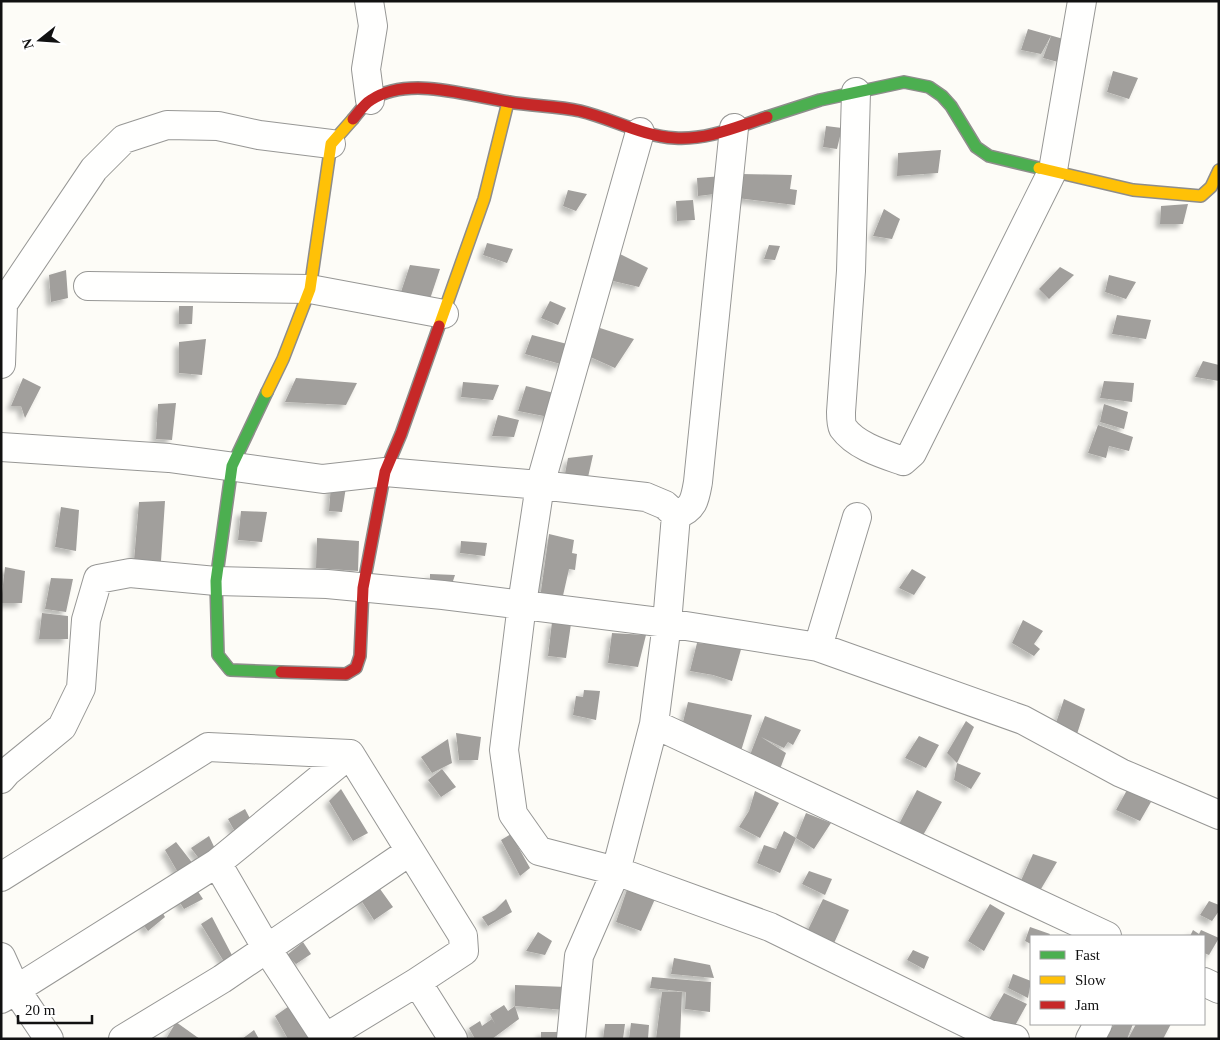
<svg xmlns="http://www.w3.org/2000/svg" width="1220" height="1040" viewBox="0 0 1220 1040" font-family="Georgia,serif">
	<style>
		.building { fill: #a19f9c; filter: url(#shadow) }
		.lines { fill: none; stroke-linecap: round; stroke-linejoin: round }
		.street-casing { stroke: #979795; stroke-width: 30 }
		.fast-casing { stroke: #8e8d8b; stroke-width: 14 }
		.slow-casing { stroke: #8e8d8b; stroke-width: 14 }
		.jam-casing { stroke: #8e8d8b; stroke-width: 14 }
		.street { stroke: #fffffe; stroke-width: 28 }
		.fast { stroke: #4caf50; stroke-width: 11 }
		.slow { stroke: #ffc107; stroke-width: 11 }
		.jam { stroke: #c62828; stroke-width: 11 }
	</style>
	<defs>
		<filter id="shadow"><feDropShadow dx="-4.5" dy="4.5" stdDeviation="2.5" flood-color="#0004"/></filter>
	</defs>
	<rect width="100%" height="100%" fill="#fdfcf7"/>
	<path class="building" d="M1028 29 1067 40 1058 62 1043 58 1051 36 1041 54 1021 50Z
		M1113 71 1138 78 1129 99 1107 92Z
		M826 126 842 128 837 149 823 147Z
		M941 150 938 173 897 176 898 153Z
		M741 174 792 175 790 189 797 190 795 205 737 198Z
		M723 176V193L698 196 697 178Z
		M568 190 587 194 576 211 563 206Z
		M693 200 695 220 677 221 676 201Z
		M1188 204 1183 224H1160L1161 206Z
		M884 209 900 219 892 239 873 236Z
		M487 243 513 249 507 263 483 255Z
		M769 245 780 246 775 260 764 259Z
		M614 251 648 268 639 287 600 278Z
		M410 265 440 269 428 305 400 295Z
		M1060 267 1074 275 1049 299 1039 289Z
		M66 270 68 298 51 302 49 275Z
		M1109 275 1136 282 1126 299 1105 292Z
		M550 301 566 308 558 325 541 318Z
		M179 306H193L192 324H179Z
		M1117 315 1151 320 1146 339 1112 334Z
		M600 328 634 339 615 368 588 356Z
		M532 335 575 346 564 365 525 354Z
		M206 339 202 375 179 373V342Z
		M1203 361 1219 365V381L1195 377Z
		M23 378 41 387 25 418 21 406H11Z
		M296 378 357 383 346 405 285 402Z
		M1104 381 1134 383 1132 402 1100 398Z
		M463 382 499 385 493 400 461 397Z
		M526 386 558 394 554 418 518 411Z
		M176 403 172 440 156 439 158 404Z
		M1104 404 1128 412 1124 429 1100 422Z
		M498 415 519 420 514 437 492 436Z
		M1098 425 1133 437 1129 451 1109 446 1106 458 1088 453Z
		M593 455 586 486 563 484 568 458Z
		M331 485 346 487 342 512 329 511Z
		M165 501 161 561H134L139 502Z
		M61 507 79 510 76 551 55 547Z
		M241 511 267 512 262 542 238 540Z
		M549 534 574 540 572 553 577 554 575 570 569 569 562 600 540 598Z
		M317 538 359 541 358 571 316 568Z
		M461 541 487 543 485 556 460 553Z
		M5 567 25 571 22 603H1Z
		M912 569 926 577 914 595 899 588Z
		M430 574 455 575 451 587 430 585Z
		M51 578 73 579 66 612 45 609Z
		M42 613 68 616V639H39Z
		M1023 620 1043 631 1034 644 1040 649 1034 656 1012 643Z
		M552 622 571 624 566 658 548 656Z
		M612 633 646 635 638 667 608 663Z
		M697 643 742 646 732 681 713 675 690 671Z
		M584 690 600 691 596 720 573 715 576 696 583 697Z
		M1064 699 1085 709 1077 734 1055 726Z
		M688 702 752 715 741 751 682 726Z
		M765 716 801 730 793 745 788 742 784 748 761 737 786 753 780 769 750 755Z
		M966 721 974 727 957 763 947 753Z
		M456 733 481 737 478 760H459Z
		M919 736 939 745 926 768 905 758Z
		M448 739 452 763 432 773 421 757Z
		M957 763 981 773 971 789 954 780Z
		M442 769 456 787 441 797 428 780Z
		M341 789 368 833 353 841 329 801Z
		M917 790 942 802 922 837 898 826Z
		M1127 790 1151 802 1140 821 1116 810Z
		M755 791 779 803 760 838 739 827 749 811Z
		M245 809 255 828 239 839 228 819Z
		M806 813 831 823 814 849 796 838 780 873 757 863 764 845 776 849 784 831 796 838Z
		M511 834 530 868 520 876 501 840Z
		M209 836 217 853 203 864 191 848Z
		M176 842 194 865 180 876 165 850Z
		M1033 854 1057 862 1038 894 1019 885Z
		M809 871 832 879 825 895 802 884Z
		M630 881 658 892 641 931 616 922Z
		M375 882 393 907 374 920 357 894Z
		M193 884 203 899 184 909 177 898Z
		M506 899 512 912 488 926 482 917 495 910Z
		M823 899 849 910 830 952 804 938Z
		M1209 901 1219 905V911L1212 921 1200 915Z
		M990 904 1005 913 984 951 968 941Z
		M161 910 165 917 148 931 142 923Z
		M212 917 235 961 226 965 201 924Z
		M1030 927 1050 934 1049 936H1031V944L1025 941Z
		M1193 930 1199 934 1201 930 1219 938 1209 955 1204 953V936H1190Z
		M538 932 552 941 545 955 526 951Z
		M303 942 311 954 296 964 287 955Z
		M913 950 929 957 924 969 907 960Z
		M674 958 710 965 714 978 671 974Z
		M1013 974 1031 981 1028 998 1008 988Z
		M652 977 711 982 710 1012 685 1009 686 992 650 988Z
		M515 985 567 987 564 1010 515 1006Z
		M662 992H682L680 1039H656Z
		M1004 993 1027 1004 1012 1031 986 1024Z
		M292 1004 315 1039H288L275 1016Z
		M504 1005 508 1011 515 1006 519 1019 492 1039H475L469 1028 480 1021 482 1026 492 1019 495 1024 490 1014Z
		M176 1022 197 1037 200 1039H166Z
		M631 1023 649 1025 648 1039H629Z
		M605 1024H625L623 1039H603Z
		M1114 1024H1133L1127 1039H1106Z
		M1136 1024H1171L1163 1039H1128Z
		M254 1030 259 1039H242Z
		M541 1032H563L562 1039H541Z"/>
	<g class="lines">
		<defs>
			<path id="street" d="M369 1 373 26 366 69 370 100
				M856 92 851 271 841 412C841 417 841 424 843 428 856 446 883 454 903 461L912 453 1053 170 1082 1
				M640 132 540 485 522 604 504 750 513 814 539 851 616 871 770 927 989 1034 1015 1039
				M88 286 310 289 444 314
				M1 307 94 169 124 139 167 125 218 126 259 135 331 144
				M1 364 3 306
				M1 447 169 458 323 479 385 472 540 485 646 497 665 505 676 515
				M818 647 857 517
				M654 724 1107 936
				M350 754 463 936 464 951 417 982 453 1039
				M1 779 7 772 62 727 81 688 86 620 98 579 130 573 216 581 327 584 443 595 667 623 818 647 1023 720 1121 773 1219 815
				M217 863 267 949 326 1039
				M1 877 208 747 350 754
				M1 957 16 990 49 1039
				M1204 982 1219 989
				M1 999 217 863 350 754
				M325 1038 417 982
				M123 1039 222 979 409 852
				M571 1039 579 956 616 871 654 724 667 623 676 515C694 509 695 499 698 482L734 128
				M1090 1039 1098 1024"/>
			<path id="fast" d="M767 117 820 100 904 82 929 87 942 96 951 106 976 147 989 156 1039 168
				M267 392 232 466 216 581 218 655 230 670 281 672"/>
			<path id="slow" d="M1039 168 1133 190 1201 196 1211 187 1219 170
				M439 326 484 199 508 102
				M267 392 283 359 310 289 331 144 353 119"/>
			<path id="jam" d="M353 119C358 113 364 104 371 100 409 75 468 96 509 102 532 106 557 106 580 111 613 119 642 136 675 138 708 140 736 127 767 117
				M281 672 346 674 356 668 360 656 363 588 385 472 401 434 439 326"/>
		</defs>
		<use href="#street" class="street-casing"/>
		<use href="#fast" class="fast-casing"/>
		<use href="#slow" class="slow-casing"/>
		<use href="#jam" class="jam-casing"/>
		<use href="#street" class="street"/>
		<use href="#fast" class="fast"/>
		<use href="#slow" class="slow"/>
		<use href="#jam" class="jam"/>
	</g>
	<rect width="1220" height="1040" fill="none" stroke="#111111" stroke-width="5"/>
	<rect x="1030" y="935" width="175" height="90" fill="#ffffff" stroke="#a0a0a0"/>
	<rect x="1040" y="951" width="25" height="8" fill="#4caf50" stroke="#a0a0a0"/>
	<text x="1075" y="960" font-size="15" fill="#111111">Fast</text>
	<rect x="1040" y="976" width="25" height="8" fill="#ffc107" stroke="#a0a0a0"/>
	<text x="1075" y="985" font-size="15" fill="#111111">Slow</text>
	<rect x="1040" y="1001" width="25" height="8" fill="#c62828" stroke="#a0a0a0"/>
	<text x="1075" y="1010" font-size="15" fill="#111111">Jam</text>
	<g transform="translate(40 40) rotate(253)" stroke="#ffffff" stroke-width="4" paint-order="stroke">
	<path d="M0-4L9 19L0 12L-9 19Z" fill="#111111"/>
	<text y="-8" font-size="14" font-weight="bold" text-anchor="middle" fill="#111111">N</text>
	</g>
	<path d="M18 1015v8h74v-8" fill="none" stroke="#111111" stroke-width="2.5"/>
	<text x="25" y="1015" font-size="15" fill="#111111" stroke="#ffffff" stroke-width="4" paint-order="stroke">20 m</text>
</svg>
